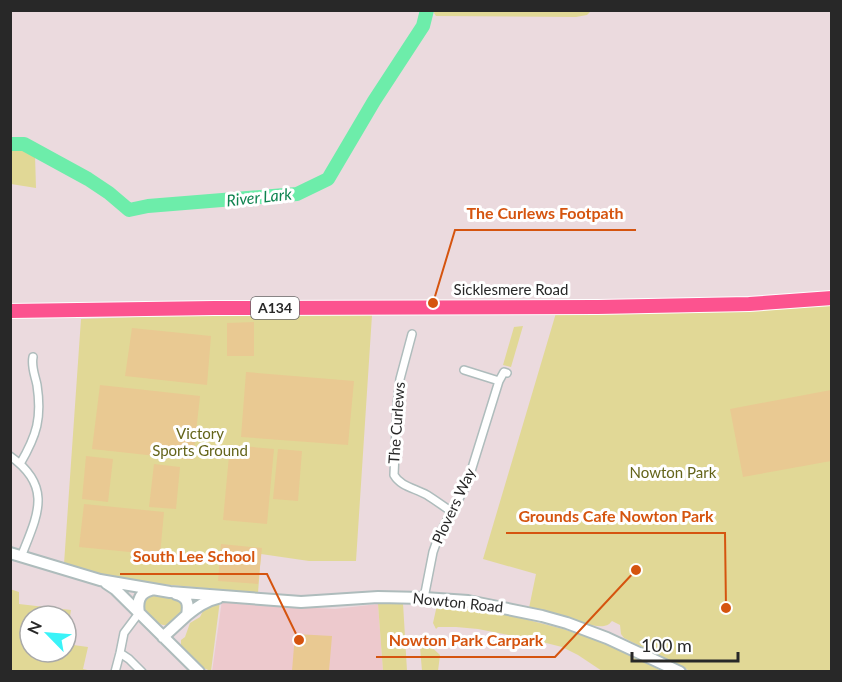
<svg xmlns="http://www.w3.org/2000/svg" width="842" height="682" viewBox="0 0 842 682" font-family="Lato,sans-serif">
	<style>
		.education { fill: #edc9cd }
		.green { fill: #e1d896 }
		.pitch { fill: #e9c992 }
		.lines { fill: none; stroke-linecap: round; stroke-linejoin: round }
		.river { stroke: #6dedaa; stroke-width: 14 }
		.street-casing { stroke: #aebcbc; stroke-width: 10 }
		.secondary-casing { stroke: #aebcbc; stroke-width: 14 }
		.highway-casing { stroke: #fff; stroke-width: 16 }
		.street { stroke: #fff; stroke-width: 7 }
		.secondary { stroke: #fff; stroke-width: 10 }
		.highway { stroke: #fc538f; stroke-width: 14 }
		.labels { text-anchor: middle; stroke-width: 6; stroke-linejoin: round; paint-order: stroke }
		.shield { fill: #fff; stroke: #686868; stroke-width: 1.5 }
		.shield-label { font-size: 14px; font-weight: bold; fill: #282828 }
		.street-label { font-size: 15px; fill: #282828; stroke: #fff }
		.park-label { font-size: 15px; fill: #64641a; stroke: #fff }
		.water-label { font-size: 16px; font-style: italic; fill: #0e834f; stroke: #fff }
		.leader { fill: none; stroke: #d5540f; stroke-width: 2 }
		.callout-dot { fill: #d5540f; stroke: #fff; stroke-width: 2 }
		.callout-label { font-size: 16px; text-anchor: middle; font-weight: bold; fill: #d5540f; stroke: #fff; stroke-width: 6; stroke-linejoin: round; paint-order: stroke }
	</style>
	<rect width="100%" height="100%" fill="#ebdade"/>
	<path class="education" d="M222 600 235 603 274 606 335 609 378 604 383 671 212 672Z"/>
	<path class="green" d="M435 10H591V11L587 15 576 17 436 16 434 13Z
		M11 147 35 155 36 188 11 184Z
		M831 301V671H690L624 638 621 634 620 625 612 621C609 624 609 625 604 626 587 628 549 612 529 608L536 574 483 559 556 313Z
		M220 314 372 315 356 561H309L261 554 258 593 138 582 99 574 64 564 81 319Z
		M523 326 511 367 503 365 514 327Z
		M10 589 19 592V604L71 610 66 642V616H30V652H66V644L88 647 83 669 92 671H11Z
		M149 595 176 597 182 602 183 613 168 625C158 627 150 617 143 609V601Z
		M220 600 211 671 198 666 181 649V640L185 637 190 623 200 617 204 609Z
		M403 603 407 671H383L378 604Z
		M437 605 509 615 563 629 607 644 662 671H602L578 655 562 647 530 639 478 629 456 627H438L436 629 433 623Z
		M419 635 440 655 438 671H422Z"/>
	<path class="pitch" d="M254 322V356H227V323Z
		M132 328 211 336 207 385 125 376Z
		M246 372 354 381 348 445 241 437Z
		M100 385 200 396 193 460 92 449Z
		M831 390V461L743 477 730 409Z
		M230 445 274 449 267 524 223 520Z
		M278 449 302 451 298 501 273 499Z
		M86 456 113 459 108 502 82 499Z
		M154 464 180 467 176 509 149 507Z
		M84 504 164 512 160 555 79 547Z
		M221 544 262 548 258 584 218 581Z
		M295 634 332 636 329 671H292Z"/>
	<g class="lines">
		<path class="river" d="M10 144H24L88 179 109 193 129 210 148 206 297 194 328 179 374 101 423 26 427 10"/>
		<defs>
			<path id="street" d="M412 334 400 379 397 406 394 475C401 487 415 488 427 495 435 500 443 506 452 512
				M464 370 499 381
				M10 456C54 487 37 516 21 557
				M20 464C37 435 42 418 37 385 35 375 31 367 33 357
				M424 598 433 552 439 535 467 484 499 381 504 372 507 373
				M120 653 129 659 142 672
				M115 672 120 653 124 633 139 613"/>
			<path id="secondary" d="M10 553 100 580 170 592 301 602 378 597 424 598 468 601 498 607 542 616 567 623 607 638 680 672
				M106 583 115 589 199 672
				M139 613C137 602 139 593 151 590
				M187 615C197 607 205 601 218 598
				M163 637 187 615C189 604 188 597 176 594"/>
			<path id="highway" d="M10 311 214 308 598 307 749 304 832 298"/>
		</defs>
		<use href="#street" class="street-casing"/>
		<use href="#secondary" class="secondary-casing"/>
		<use href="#highway" class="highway-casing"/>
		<use href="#street" class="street"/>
		<use href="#secondary" class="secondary"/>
		<use href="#highway" class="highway"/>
	</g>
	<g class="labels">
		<rect class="shield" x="251" y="297" width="48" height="22" rx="4.5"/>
		<g class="shield-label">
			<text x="275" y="313">A134</text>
		</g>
		<g class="street-label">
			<text x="511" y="295">Sicklesmere Road</text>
			<text transform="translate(397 423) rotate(-86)" y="5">The Curlews</text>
			<text transform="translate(454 506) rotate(-65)" y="5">Plovers Way</text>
			<text transform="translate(458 603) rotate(6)" y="5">Nowton Road</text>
		</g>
		<g class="park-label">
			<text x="200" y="439">Victory<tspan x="200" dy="17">Sports Ground</tspan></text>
			<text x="673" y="478">Nowton Park</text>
		</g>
		<g class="water-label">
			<text transform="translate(259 197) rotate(-6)" y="6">River Lark</text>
		</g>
	</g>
	<path class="leader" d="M433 303L455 230H636M726 608L725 533H506M299 640L267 574H120M636 570L555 657H376"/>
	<g class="callout-dot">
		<circle cx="433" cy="303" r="6"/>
		<circle cx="726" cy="608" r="6"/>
		<circle cx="299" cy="640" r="6"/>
		<circle cx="636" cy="570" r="6"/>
	</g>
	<g class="callout-label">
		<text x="545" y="219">The Curlews Footpath</text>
		<text x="616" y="522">Grounds Cafe Nowton Park</text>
		<text x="194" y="562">South Lee School</text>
		<text x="466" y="646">Nowton Park Carpark</text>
	</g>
	<rect width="842" height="682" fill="none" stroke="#282828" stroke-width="24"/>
	<g transform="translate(48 634) rotate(295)"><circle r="28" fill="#ffffff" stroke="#a9a9a9" stroke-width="1.5"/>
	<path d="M0-4.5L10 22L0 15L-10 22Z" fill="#3af3f8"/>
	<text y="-9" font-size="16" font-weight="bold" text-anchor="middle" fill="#282828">N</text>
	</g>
	<path d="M632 652v9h106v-9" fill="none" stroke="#282828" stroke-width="3"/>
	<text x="641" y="652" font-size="18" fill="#282828" stroke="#ffffff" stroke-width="4.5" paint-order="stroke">100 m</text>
</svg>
